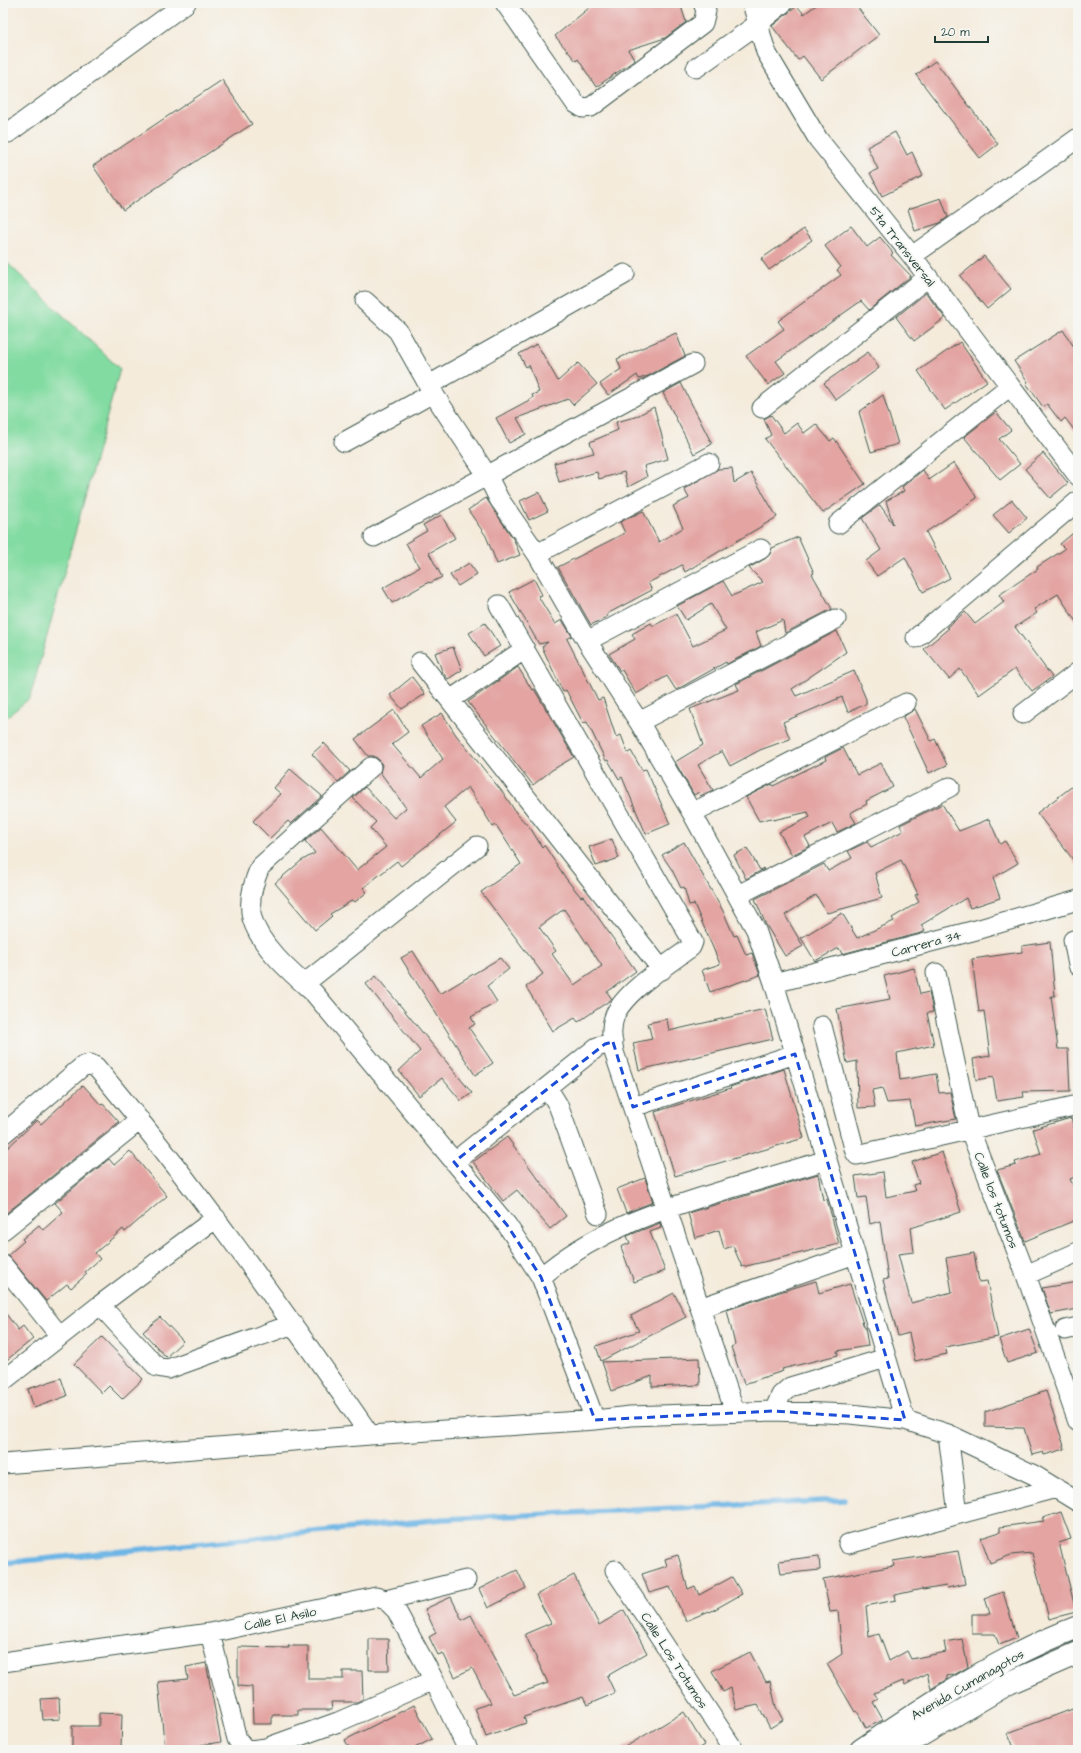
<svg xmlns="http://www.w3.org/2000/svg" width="1081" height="1753" viewBox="0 0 1081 1753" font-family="'Architects Daughter',sans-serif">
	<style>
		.green { fill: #82dba1; stroke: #508c6a }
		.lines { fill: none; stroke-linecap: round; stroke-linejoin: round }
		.stream { stroke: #6db5e5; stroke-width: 5.5 }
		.building { fill: #e3a4a2; fill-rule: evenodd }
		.minor-casing { stroke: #3f574d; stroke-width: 21 }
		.tertiary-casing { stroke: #3f574d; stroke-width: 24 }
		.minor { stroke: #fff; stroke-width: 19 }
		.tertiary { stroke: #fff; stroke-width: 22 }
		.marked { fill: none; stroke: #1d4ed8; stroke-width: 3; stroke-dasharray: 8 5; stroke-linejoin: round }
		.labels { text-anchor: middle; stroke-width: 4; stroke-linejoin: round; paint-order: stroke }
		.street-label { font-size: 13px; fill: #1f3d34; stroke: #f6f6f2 }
	</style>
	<rect width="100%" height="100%" fill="#f6f6f2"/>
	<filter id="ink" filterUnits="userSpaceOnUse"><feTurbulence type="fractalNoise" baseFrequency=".025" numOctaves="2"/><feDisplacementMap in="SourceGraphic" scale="8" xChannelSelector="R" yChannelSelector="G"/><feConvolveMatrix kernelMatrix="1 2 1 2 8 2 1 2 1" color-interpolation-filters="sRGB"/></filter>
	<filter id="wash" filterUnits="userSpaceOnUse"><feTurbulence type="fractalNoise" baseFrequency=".012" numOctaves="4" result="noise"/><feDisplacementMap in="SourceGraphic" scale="16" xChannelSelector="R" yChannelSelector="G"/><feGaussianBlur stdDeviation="0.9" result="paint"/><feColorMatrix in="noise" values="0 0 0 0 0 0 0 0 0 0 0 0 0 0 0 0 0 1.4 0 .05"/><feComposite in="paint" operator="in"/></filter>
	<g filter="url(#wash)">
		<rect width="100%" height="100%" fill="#f4ebdb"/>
		<path class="green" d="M3 259 120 369 30 698 3 720Z"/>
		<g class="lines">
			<path class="stream" d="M3 1563 444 1519 844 1500"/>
		</g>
		<g id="blocks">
			<path class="building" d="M595 3H680L686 22 665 38 628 50 635 60 596 87 578 59 576 61 555 36Z
				M819 3H854L879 35 821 79 803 56 798 60 772 26 797 6 804 14Z
				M935 61 998 144 980 158 916 75Z
				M222 80 252 124 123 210 93 166Z
				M895 132 907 155 912 152 923 176 882 196 870 173 878 169 867 147Z
				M941 198 948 217 940 223 915 231 908 209Z
				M851 226 867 247 880 237 893 253 891 255 911 276 869 310 861 301 776 361 785 373 768 385 746 356 784 329 778 321 841 275 837 270 841 267 825 246Z
				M804 229 812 240 769 270 761 259Z
				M984 256 1011 289 987 309 960 276Z
				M926 293 945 318 914 341 896 317Z
				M1063 330 1078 353V435L1065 418 1061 422 1047 404 1043 407 1026 383 1028 382 1014 361Z
				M676 333 685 356 648 376 639 379 637 375 608 395 600 384 621 369 617 359Z
				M960 342 987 381 945 410 918 371Z
				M537 344 558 381 578 363 597 384 573 405 568 399 517 418 526 434 509 443 496 418 533 398 532 395 539 392 529 365 526 367 519 354Z
				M868 352 879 368 836 400 824 383Z
				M681 383 712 444 694 454 663 393Z
				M883 395 898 444 871 452 859 412Z
				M654 407 668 459 644 466 647 477 628 487 624 472 599 479 597 472 559 482 554 463 594 453 590 442 618 430 616 422 635 417Z
				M996 412 1011 430 999 439 1020 464 1000 480 964 437Z
				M771 415 784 433 797 423 804 433 816 424 830 441 834 438 865 484 823 513 765 439 771 435 764 419Z
				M1043 453 1068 483 1050 498 1025 469Z
				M954 463 977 498 926 532 950 578 923 592 905 557 877 576 866 561 881 550 862 518 880 505 893 524 886 501 904 491 902 487 923 470 929 480Z
				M732 468 734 483 751 473 777 517 685 572 682 565 648 583 652 590 607 614 608 616 591 625 558 567 625 533 620 522 643 511 659 542 683 528 673 506 689 498 684 489 718 469Z
				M539 492 548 511 529 520 520 501Z
				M486 498 514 540 520 555 497 564 486 536 468 510Z
				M1012 500 1027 518 1009 533 993 515Z
				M441 515 455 538 429 553 442 577 430 583 429 582 392 603 383 588 419 567 406 543 427 531 423 525Z
				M1078 529V625L1058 594 1034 609 1037 613 1015 627 1052 677 1032 691 1015 669 979 695 960 669 949 679 924 649 949 628 947 627 965 612 975 624 1004 602 999 595 1038 569 1037 567 1065 549 1060 544Z
				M798 537 814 573 812 574 832 609 785 633 783 620 756 632 761 646 727 664 726 662 676 690 667 676 636 694 622 670 620 671 609 654 635 639 632 634 651 623 653 626 676 614 693 646 726 630 711 604 686 620 677 606 723 581 732 596 763 582 749 568 766 558 770 554 772 548Z
				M469 563 477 574 458 586 450 575Z
				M534 579 542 595 538 596 555 624 562 620 572 636 567 639 598 700 603 698 616 737 621 735 628 753 631 751 642 770 646 769 670 824 646 834 622 777 619 779 608 760 606 761 587 722 583 723 566 690 563 692 542 647 548 642 539 644 509 592Z
				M485 623 500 646 484 656 469 633Z
				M837 631 846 652 792 689 796 696 854 671 866 699V704L848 712 842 697 783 722 790 739 760 750 730 766 722 751 698 765 713 790 700 796 699 792 694 795 675 762 703 745 690 709 739 690 736 684Z
				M453 647 462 670 448 679 443 673 435 653Z
				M518 667 532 690 534 689 574 757 552 770 533 785 468 702Z
				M412 677 425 694 402 709 390 695Z
				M915 709 931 741 935 739 947 765 929 773 903 717Z
				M394 710 408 732 392 744 421 778 443 759 421 726 442 713 456 735 504 794 517 814 531 829 542 847 544 845 567 880 581 897 583 896 636 971 607 992 612 999 578 1022 575 1018 553 1031 526 987 543 974 481 892 521 864 496 825 493 827 468 787 444 807 456 822 401 866 397 861 363 888 367 892 355 902 353 900 330 914 332 916 315 930 275 883 301 861 315 853 305 841 321 827 357 870 386 847 370 828 376 822 353 798 365 787 394 818 406 808 380 772 382 765 379 760 374 756H368L355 739ZM564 909 602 966 574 985 552 954 556 951 539 927Z
				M324 743 350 771 338 782 312 754Z
				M843 748 857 775 881 763 893 787 866 801 867 804 850 813 856 823 837 832 832 823 805 837 810 846 792 855 779 832 810 817 808 812 773 820 771 818 759 821 746 797 772 784 773 786 826 760 825 757Z
				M290 769 322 796 291 824 288 821 270 838 253 821 281 794 274 788Z
				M1078 782V866L1037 813Z
				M942 804 959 831 989 819 1000 844 1005 841 1018 863 993 878 1000 898 970 908 966 898 921 925 925 931 921 933 842 954 839 948 815 961 801 938 842 913 857 938 894 921 892 918 919 902 915 895 918 894 901 860 875 873 882 898 827 913 816 895 785 915 803 946 785 956 766 925 755 899 824 864 828 871 852 858 848 851 867 842 871 847 903 831 900 825Z
				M612 839 619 858 596 866 589 847Z
				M684 842 723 911 734 936 737 935 746 955 752 953 760 975 710 992 702 970 720 964 694 904 689 905 684 887 681 888 672 870 662 855Z
				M747 848 760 870 763 868 764 869 746 879 734 855Z
				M1050 942 1055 996H1051L1058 1049H1068L1070 1091 1023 1092 1024 1097 997 1101 993 1077 976 1080 973 1059 990 1056 984 1011 979 1012 972 959 1022 952V946Z
				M413 951 440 994 500 958 509 969 487 986 497 1002 471 1017 475 1024 469 1028 493 1063 475 1075 401 958Z
				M914 968 920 994 929 992 933 1012 927 1013 934 1045 897 1053 900 1080 936 1074 939 1093 950 1092 956 1119 915 1126 910 1101 887 1103 882 1088 872 1090 875 1107 858 1108 857 1061 847 1063 837 1009 890 999 884 976Z
				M376 976 472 1093 461 1101 442 1078 419 1096 399 1071 420 1051 366 984Z
				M765 1009 773 1039 639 1070 633 1043 652 1039 648 1023 667 1019 669 1031Z
				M784 1069 804 1138 675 1176 655 1112 731 1088 730 1087Z
				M83 1085 101 1105 103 1104 119 1122 3 1216V1152L37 1120 41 1124Z
				M1071 1118 1078 1140V1176L1070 1179 1078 1195V1219L1025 1241 997 1170 1016 1165 1015 1162 1041 1154 1033 1129Z
				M507 1137 566 1216 550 1229 517 1190 503 1201 473 1162Z
				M130 1151 167 1196 125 1232 123 1229 95 1253 100 1259 85 1272 87 1274 71 1288 67 1284 46 1301 8 1255 24 1241 22 1239 39 1225 43 1230 63 1212 55 1203 109 1159 114 1165Z
				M942 1152 961 1212 911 1228 914 1252 898 1254 911 1303 952 1292 946 1258 974 1253 979 1282 987 1281 998 1337 945 1347 947 1354 915 1361 909 1333 898 1336 883 1280 888 1279 880 1221 870 1224 866 1197 858 1198 855 1176 883 1172 886 1197 915 1191 913 1185 919 1183 912 1162Z
				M818 1174 823 1200 827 1199 839 1244 742 1267 733 1246 724 1249 719 1230 695 1238 688 1213Z
				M645 1178 653 1202 626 1213 617 1189Z
				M660 1223 661 1228 650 1232 665 1271 634 1282 621 1247 630 1243 627 1236Z
				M816 1281 819 1293 850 1284 864 1327H865L868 1346 837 1351 838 1355 782 1369 783 1371 744 1384 731 1347 735 1345 727 1310 783 1291Z
				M1078 1282V1309L1051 1314 1042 1288Z
				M674 1293 686 1317 601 1361 596 1346 639 1331 631 1316Z
				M3 1310 18 1330 23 1326 33 1339 3 1363Z
				M160 1317 183 1341 166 1357 143 1332Z
				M1029 1329 1038 1353 1007 1363 999 1339Z
				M102 1337 143 1379 122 1399 109 1386 102 1393 74 1364Z
				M699 1358 700 1385 652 1387V1376L612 1391 602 1362Z
				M61 1378 67 1396 34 1408 28 1389Z
				M1046 1391 1065 1449 1044 1455 1043 1452 1032 1455 1024 1428 985 1427V1412Z
				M1061 1512 1071 1539 1059 1543 1076 1612 1049 1619 1032 1553 1011 1555 990 1563 981 1538 1000 1532V1527L1044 1521 1042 1518Z
				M958 1551 965 1584 947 1588 946 1586 923 1590 922 1589 895 1595 896 1600 866 1606 869 1637 879 1634 889 1661 907 1651 911 1659 946 1652 944 1642 962 1639 968 1667 954 1675 947 1676V1679L931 1689 927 1673 905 1685 903 1681 874 1693 878 1699 873 1702 883 1720 866 1728 857 1711 855 1712 827 1664 842 1654 838 1611 830 1612 823 1579 894 1566 893 1561Z
				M678 1555 688 1589 695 1586 699 1595 732 1577 742 1594 710 1612 709 1611 686 1621 670 1587 649 1593 642 1574 667 1566 665 1559Z
				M819 1556 820 1570 781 1574 779 1561Z
				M517 1570 526 1588 488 1608 479 1589Z
				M574 1575 599 1625 624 1610 647 1653 607 1676 615 1693 587 1705 583 1697 524 1717 526 1723 486 1737 475 1708 491 1703 472 1668 455 1677 443 1653 438 1655 429 1637 436 1633 425 1609 451 1597 462 1620 471 1615 514 1695 548 1683 525 1634 551 1623 536 1595Z
				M1003 1592 1017 1638 999 1645 995 1634H972V1614H990L985 1598Z
				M369 1639H388L389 1670H369Z
				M288 1646H308V1679H343V1671H362L363 1699 357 1702H331L332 1710H298V1715H272V1724H253L252 1687 238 1686V1647L289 1648Z
				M750 1652 766 1682 770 1681 776 1707 783 1720 770 1728 758 1705 736 1710 731 1688 723 1692 712 1671Z
				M206 1663 221 1742 201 1745 202 1750H165L158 1682 188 1679 186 1667Z
				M59 1698 60 1719 43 1720 41 1699Z
				M414 1705 432 1739 411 1750H350L345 1740Z
				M1078 1707V1750H1015L1008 1733Z
				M684 1712 704 1745 696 1750H620Z
				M99 1713 122 1714 121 1750H72V1726H99Z"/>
		</g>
	</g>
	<g filter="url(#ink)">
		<use href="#blocks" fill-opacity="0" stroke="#3f574d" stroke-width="1"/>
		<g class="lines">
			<defs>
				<path id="minor" d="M505 3 575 103 583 108 591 107 703 23 706 11 703 3
					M752 3 766 52 818 139 912 256 1078 476
					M696 68 759 23 783 3
					M8 133 186 3
					M912 256 1078 138
					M365 301 398 331 433 393 487 475 499 499 537 554 587 641 639 722 692 813 756 930 774 983 905 1420
					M429 385 625 274
					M762 408 928 277
					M344 442 433 393
					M838 524 1010 386
					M374 537 693 364
					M537 554 709 463
					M499 605 693 942 691 947C670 963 625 991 615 1015 610 1027 612 1040 614 1052L735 1412
					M916 638 1078 501
					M587 641 761 549
					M420 662 662 970
					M450 700 525 649
					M1023 714 1078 672
					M639 722 836 619
					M371 767 260 867C253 883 248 901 252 918 260 947 293 974 314 993L507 1225 541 1277 595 1420
					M692 813 906 703
					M738 895 950 787
					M1073 940 1078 965
					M936 973 969 1128 1026 1275 1078 1422
					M774 983 976 930 1078 900
					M304 984 477 846
					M822 1026 855 1152 857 1155 1078 1105
					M547 1087 558 1105 598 1214
					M633 1107 795 1054
					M3 1134 83 1066 90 1064 96 1067C194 1184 283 1309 370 1435
					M454 1162 597 1047 613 1042
					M216 1218 100 1305 157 1367 168 1369 293 1324
					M3 1230 140 1120
					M3 1265 60 1336
					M1026 1275 1078 1252
					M541 1277C594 1231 659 1210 725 1190 759 1180 793 1170 827 1160
					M700 1308 855 1254
					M1065 1330 1078 1327
					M3 1381 100 1305
					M774 1411 781 1395 790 1387 886 1358
					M948 1434 958 1514
					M3 1464 370 1435 595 1420 630 1416 774 1411 850 1414 905 1420 948 1434 1034 1475 1078 1502
					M848 1544 1056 1488
					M615 1570 734 1750
					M386 1600 466 1580
					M210 1633 237 1739 243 1747 250 1750 266 1748 338 1722 434 1680
					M3 1662 210 1633 376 1597 386 1600 396 1610 434 1680 468 1750"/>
				<path id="tertiary" d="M861 1750C930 1703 1000 1657 1078 1627
					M896 1750 1009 1683 1078 1653"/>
			</defs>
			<use href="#minor" class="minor-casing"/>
			<use href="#tertiary" class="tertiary-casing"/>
			<use href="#minor" class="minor"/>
			<use href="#tertiary" class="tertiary"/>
		</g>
	</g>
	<path class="marked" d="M613 1042 633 1107 795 1054 905 1420 774 1411 595 1420 541 1277 507 1225 454 1162 605 1044Z"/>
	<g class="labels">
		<g class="street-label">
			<text transform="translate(903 246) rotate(52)" y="5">5ta Transversal</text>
			<text transform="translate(926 943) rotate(-15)" y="5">Carrera 34</text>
			<text transform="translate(997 1200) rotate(69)" y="5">Calle los totumos</text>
			<text transform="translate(280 1618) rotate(-12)" y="5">Calle El Asilo</text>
			<text transform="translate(675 1660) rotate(57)" y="5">Calle Los Totumos</text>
			<text transform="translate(967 1684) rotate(-30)" y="5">Avenida Cumanagotos</text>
		</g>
	</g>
	<rect width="1081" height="1753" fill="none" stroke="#f6f6f2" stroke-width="16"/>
	<path d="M935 36v6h53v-6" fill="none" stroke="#1f3d34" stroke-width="2"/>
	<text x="941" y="36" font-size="12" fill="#1f3d34" stroke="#f6f6f2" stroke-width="3" paint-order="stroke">20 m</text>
</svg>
